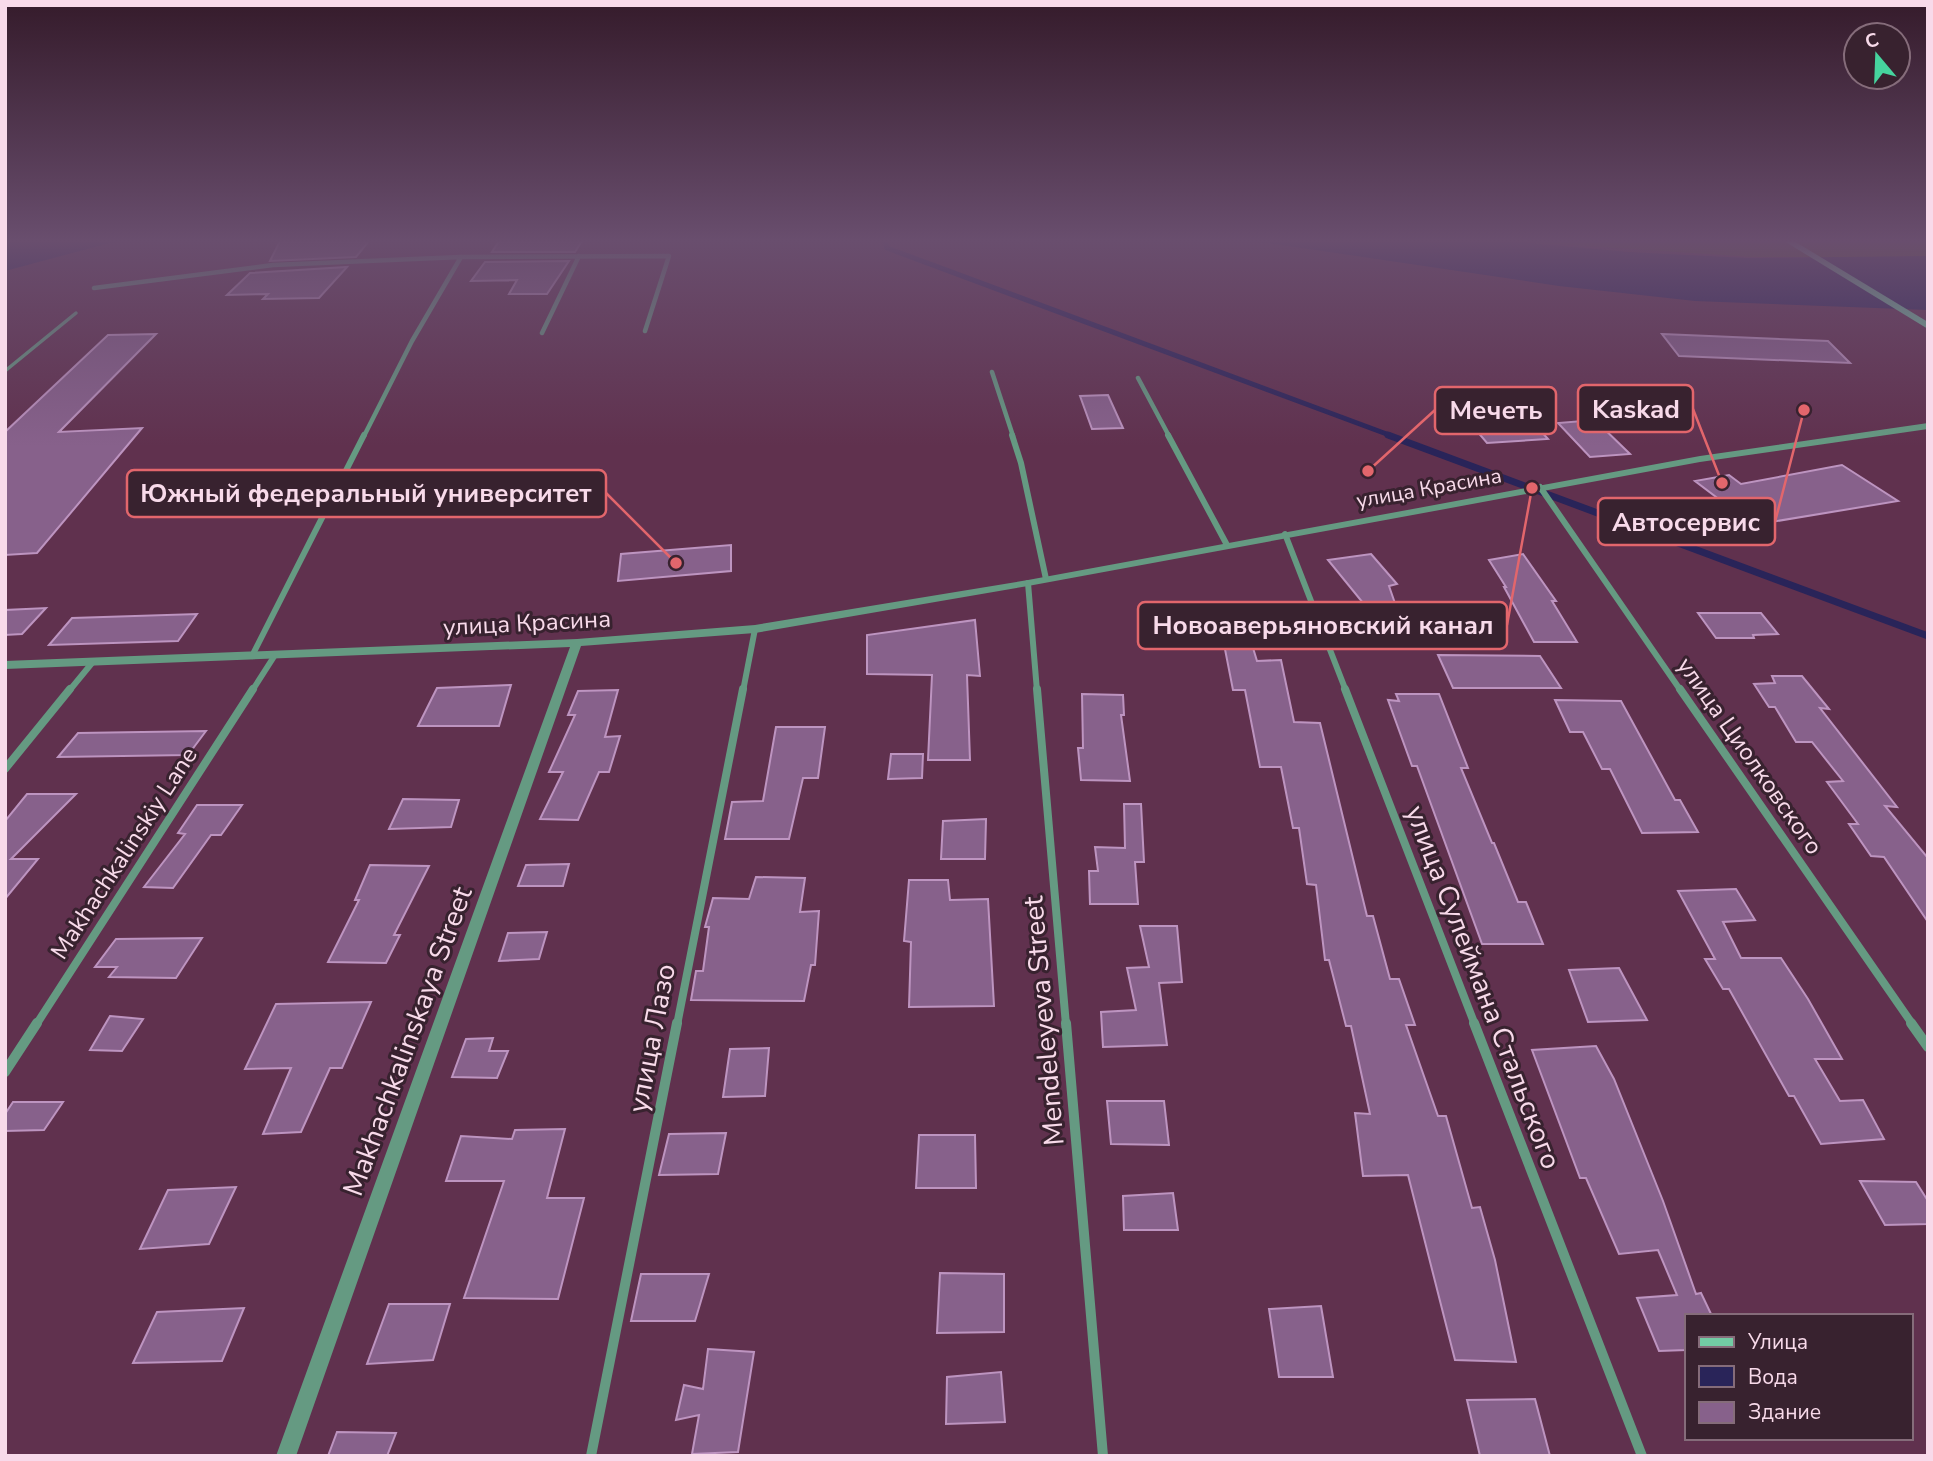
<svg xmlns="http://www.w3.org/2000/svg" width="1933" height="1461" viewBox="0 0 1933 1461" font-family="'Nunito Sans',sans-serif">
	<style>
		.green { fill: #575325 }
		.water { fill: #292459 }
		.lines { fill: none; stroke-linecap: round; stroke-linejoin: round }
		.stream-far1 { stroke: #292459; stroke-width: 5 }
		.stream { stroke: #292459; stroke-width: 7 }
		.building { fill: #87618b; stroke: #bd94c0; stroke-width: 2 }
		.service { stroke: #659a82; stroke-width: 3.5 }
		.minor-far3 { stroke: #659a82; stroke-width: 4.5 }
		.minor-far2 { stroke: #659a82; stroke-width: 6 }
		.minor-far1 { stroke: #659a82; stroke-width: 8 }
		.minor { stroke: #659a82; stroke-width: 10 }
		.tertiary { fill: #659a82; fill-rule: evenodd }
		.secondary { fill: #72cba4; fill-rule: evenodd }
		.labels { text-anchor: middle; stroke-width: 6; stroke-linejoin: round; paint-order: stroke }
		.far-street-label { font-size: 21px; fill: #f8daea; stroke: #38222f }
		.street-label { font-size: 24px; fill: #f8daea; stroke: #38222f }
		.near-street-label { font-size: 28px; fill: #f8daea; stroke: #38222f }
		.leader { fill: none; stroke: #e2666c; stroke-width: 2.5 }
		.callout-dot { fill: #e2666c; stroke: #38222f; stroke-width: 2.5 }
		.callout { fill: #38222f; stroke: #e2666c; stroke-width: 2.5 }
		.callout-label { font-size: 26px; text-anchor: middle; font-weight: bold; fill: #f8daea }
	</style>
	<rect width="100%" height="100%" fill="#60314e"/>
	<path class="green" d="M1512 241H1928V257H1752Z"/>
	<path class="water" d="M18 241H117L5 271V245Z
		M1255 241H1509L1629 252 1747 258 1928 256V310L1695 301 1559 286Z"/>
	<g class="lines">
		<path class="stream-far1" d="M885 241 887 248 1392 436"/>
		<path class="stream" d="M1388 435 1928 636"/>
	</g>
	<path class="building" d="M280 241H369L356 257 270 261Z
		M499 241H582L575 252H492Z
		M569 261 547 294H509L517 280 471 281 485 262Z
		M347 267 319 298 263 299 268 294 227 295 250 273Z
		M156 334 59 432 142 428 37 553 5 555V432L108 335Z
		M1662 334 1828 341 1850 363 1679 356Z
		M1108 395 1123 428 1092 429 1080 396Z
		M1531 420 1548 439 1487 443 1471 424Z
		M1595 420 1630 454 1590 457 1558 423Z
		M1842 465 1898 501 1753 525 1695 481 1729 475 1741 484Z
		M731 545V571L618 581 621 554Z
		M1371 554 1397 584 1389 586 1406 635 1366 634 1355 609H1368L1328 560Z
		M1523 554 1556 601H1552L1577 642H1534L1504 587H1506L1489 560Z
		M46 608 22 634 5 635V610Z
		M1698 613H1761L1778 634 1753 635 1754 638H1716Z
		M197 614 178 641 49 645 72 618Z
		M1243 615 1257 661 1281 660 1294 722 1320 723 1367 916H1373L1390 979H1399L1415 1025H1406L1438 1116H1446L1472 1208 1480 1207 1495 1260 1516 1362 1455 1360 1408 1175 1363 1176 1355 1113 1370 1114 1351 1026H1346L1329 960H1325L1316 885 1307 884 1299 828H1293L1281 767H1260L1245 690H1233L1223 639 1201 640 1197 616Z
		M975 620 980 676 967 675 970 760H928L932 675 867 674V635Z
		M1438 655 1540 656 1561 688H1453Z
		M1772 676H1802L1829 709 1820 708 1897 807 1885 806 1928 858V922L1884 857 1871 856 1849 824H1858L1827 782 1843 781 1812 742H1796L1775 707H1769L1754 684 1775 683Z
		M511 685 499 726H418L437 688Z
		M618 690 605 737 620 736 609 772H599L578 820 540 819 563 772H549L575 715H568L578 691Z
		M1082 694 1123 695 1124 715H1121L1130 781 1081 780 1078 748H1083Z
		M1396 694H1439L1468 768H1461L1492 843H1494L1518 902H1526L1543 944H1482L1417 766H1412L1388 700 1399 701Z
		M1555 700 1621 701 1675 800H1680L1698 832 1642 833 1610 769H1602L1583 732H1570Z
		M776 727H825L818 778H803L789 839H725L732 802 763 801Z
		M206 731 188 755 58 757 78 733Z
		M891 754H923L922 778 888 779Z
		M27 794H76L11 859H38L5 899V821Z
		M403 799 459 800 451 827 389 829Z
		M1124 804H1141L1144 862H1135L1138 904H1090L1089 871H1098L1095 847 1125 848Z
		M197 805H242L221 835H211L173 888 144 887 185 834 178 833Z
		M986 819 985 859H941L943 821Z
		M569 864 563 886H518L526 865Z
		M370 865 429 866 394 935H400L386 963 328 962 359 900H355Z
		M756 877 805 878 800 912 819 911 815 965H811L804 1001 691 1000 696 971H703L709 927H705L713 898 749 899Z
		M909 880H948L950 900 988 899 994 1006 909 1007 911 942 904 941Z
		M1736 889 1755 920 1723 922 1741 958H1781L1808 999 1842 1059H1815L1840 1101 1863 1100 1884 1139 1821 1144 1794 1096H1789L1729 989H1723L1705 959H1715L1678 891Z
		M1140 926H1177L1182 982 1159 983 1167 1045 1103 1047 1101 1012 1136 1010 1127 968 1149 967Z
		M547 932 539 959 499 961 508 933Z
		M202 938 176 978 109 977 117 967H95L116 939Z
		M1619 968 1647 1020 1588 1022 1569 970Z
		M371 1002 342 1068H330L301 1132 263 1134 291 1068 245 1069 276 1004Z
		M110 1016 143 1019 122 1051 90 1050Z
		M493 1038 489 1051H508L497 1078 452 1077 466 1039Z
		M1596 1046 1614 1079 1663 1201 1696 1294 1701 1293 1712 1316H1686V1350L1659 1351 1637 1298 1677 1295 1658 1250 1619 1254 1586 1178H1580L1532 1050Z
		M769 1048 765 1096 723 1097 730 1049Z
		M1107 1101H1164L1169 1145 1111 1144Z
		M13 1102H63L44 1130 5 1131V1114Z
		M565 1129 547 1198H584L558 1299 464 1298 504 1181H446L461 1136 512 1139 515 1130Z
		M726 1133 718 1174 659 1175 669 1134Z
		M919 1135H975L976 1188H916Z
		M1860 1181 1916 1182 1928 1201V1224L1885 1225Z
		M236 1187 209 1244 140 1249 168 1190Z
		M1173 1193 1178 1230H1124L1123 1196Z
		M940 1273 1004 1274V1332L937 1333Z
		M641 1274H709L695 1321H631Z
		M389 1304H450L433 1360 367 1364Z
		M1321 1306 1333 1377H1279L1269 1309Z
		M244 1308 222 1361 133 1363 157 1312Z
		M708 1349 754 1352 738 1452 692 1454 699 1415 676 1420 684 1385 703 1389Z
		M1001 1372 1005 1422 946 1424 947 1377Z
		M1535 1399 1550 1456H1480L1467 1400Z
		M337 1432 396 1433 387 1456H328Z"/>
	<g class="lines">
		<path class="service" d="M5 371 76 313"/>
		<path class="minor-far3" d="M94 288 273 265 461 257 669 256 645 331
			M542 333 579 256
			M992 372 1013 436
			M1138 378 1169 436
			M364 436 412 341 461 257"/>
		<path class="minor-far2" d="M1012 435 1021 463 1046 579
			M1168 435 1227 545
			M1540 487 1681 691
			M1285 534 1346 691
			M1028 583 1037 691
			M252 656 364 435
			M69 691 92 663
			M252 691 275 655
			M743 691 755 629"/>
		<path class="minor-far1" d="M1037 689 1066 1025
			M1345 689 1475 1025
			M1680 689 1913 1025
			M5 769 70 689
			M36 1025 253 689
			M677 1025 743 689"/>
		<path class="minor" d="M1066 1023 1103 1456
			M1474 1023 1642 1456
			M1911 1023 1928 1047
			M5 1072 37 1023
			M591 1456 677 1023"/>
		<path class="tertiary" d="M1928 423V429L1700 462 1028 586 755 633 581 646 296 1456H276L570 647 5 669V661L577 639 755 625 1028 580 1700 456Z"/>
		<path class="secondary" d="M1784 241H1794L1928 322V329Z"/>
	</g>
	<linearGradient id="sky" x2="0" y2="1"><stop stop-color="#351b2b"/><stop offset="0.54" stop-color="#694e6e"/><stop offset="1" stop-color="#694e6e" stop-opacity="0"/></linearGradient>
	<rect width="1933" height="446" fill="url(#sky)"/>
	<g class="labels">
		<g class="far-street-label">
			<text transform="translate(1429 488) rotate(-10)" y="7">улица Красина</text>
		</g>
		<g class="street-label">
			<text transform="translate(527 623) rotate(-3)" y="8">улица Красина</text>
			<text transform="translate(1750 756) rotate(55)" y="8">улица Циолковского</text>
			<text transform="translate(124 853) rotate(-57)" y="8">Makhachkalinskiy Lane</text>
		</g>
		<g class="near-street-label">
			<text transform="translate(1484 987) rotate(69)" y="10">улица Сулеймана Стальского</text>
			<text transform="translate(1043 1021) rotate(-95)" y="10">Mendeleyeva Street</text>
			<text transform="translate(651 1038) rotate(-79)" y="10">улица Лазо</text>
			<text transform="translate(407 1041) rotate(-70)" y="10">Makhachkalinskaya Street</text>
		</g>
	</g>
	<path class="leader" d="M1722 483L1693 409M1368 471L1435 410M676 563L606 493M1804 410L1775 522M1532 488L1507 625"/>
	<g class="callout-dot">
		<circle cx="1722" cy="483" r="7"/>
		<circle cx="1368" cy="471" r="7"/>
		<circle cx="676" cy="563" r="7"/>
		<circle cx="1804" cy="410" r="7"/>
		<circle cx="1532" cy="488" r="7"/>
	</g>
	<g class="callout">
		<rect x="1578" y="385" width="115" height="47" rx="7"/>
		<rect x="1435" y="387" width="121" height="47" rx="7"/>
		<rect x="127" y="470" width="479" height="47" rx="7"/>
		<rect x="1598" y="498" width="177" height="47" rx="7"/>
		<rect x="1138" y="602" width="369" height="47" rx="7"/>
	</g>
	<g class="callout-label">
		<text x="1636" y="418">Kaskad</text>
		<text x="1496" y="419">Мечеть</text>
		<text x="366" y="502">Южный федеральный университет</text>
		<text x="1686" y="531">Автосервис</text>
		<text x="1323" y="634">Новоаверьяновский канал</text>
	</g>
	<rect width="1933" height="1461" fill="none" stroke="#f8daea" stroke-width="14"/>
	<rect x="1685" y="1314" width="228" height="126" fill="#38222f" stroke="#856c7a" stroke-width="2"/>
	<rect x="1699" y="1337" width="35" height="10" fill="#72cba4" stroke="#856c7a" stroke-width="2"/>
	<text x="1748" y="1349" font-size="21" fill="#f8daea">Улица</text>
	<rect x="1699" y="1366" width="35" height="21" fill="#292459" stroke="#856c7a" stroke-width="2"/>
	<text x="1748" y="1384" font-size="21" fill="#f8daea">Вода</text>
	<rect x="1699" y="1402" width="35" height="21" fill="#87618b" stroke="#856c7a" stroke-width="2"/>
	<text x="1748" y="1419" font-size="21" fill="#f8daea">Здание</text>
	<g transform="translate(1877 56) rotate(341)"><circle r="33" fill="#38222f" stroke="#856c7a" stroke-width="2"/>
	<path d="M0-5L12 26L0 18L-12 26Z" fill="#46d49e"/>
	<text y="-10" font-size="19" font-weight="bold" text-anchor="middle" fill="#f8daea">С</text>
	</g>
</svg>
